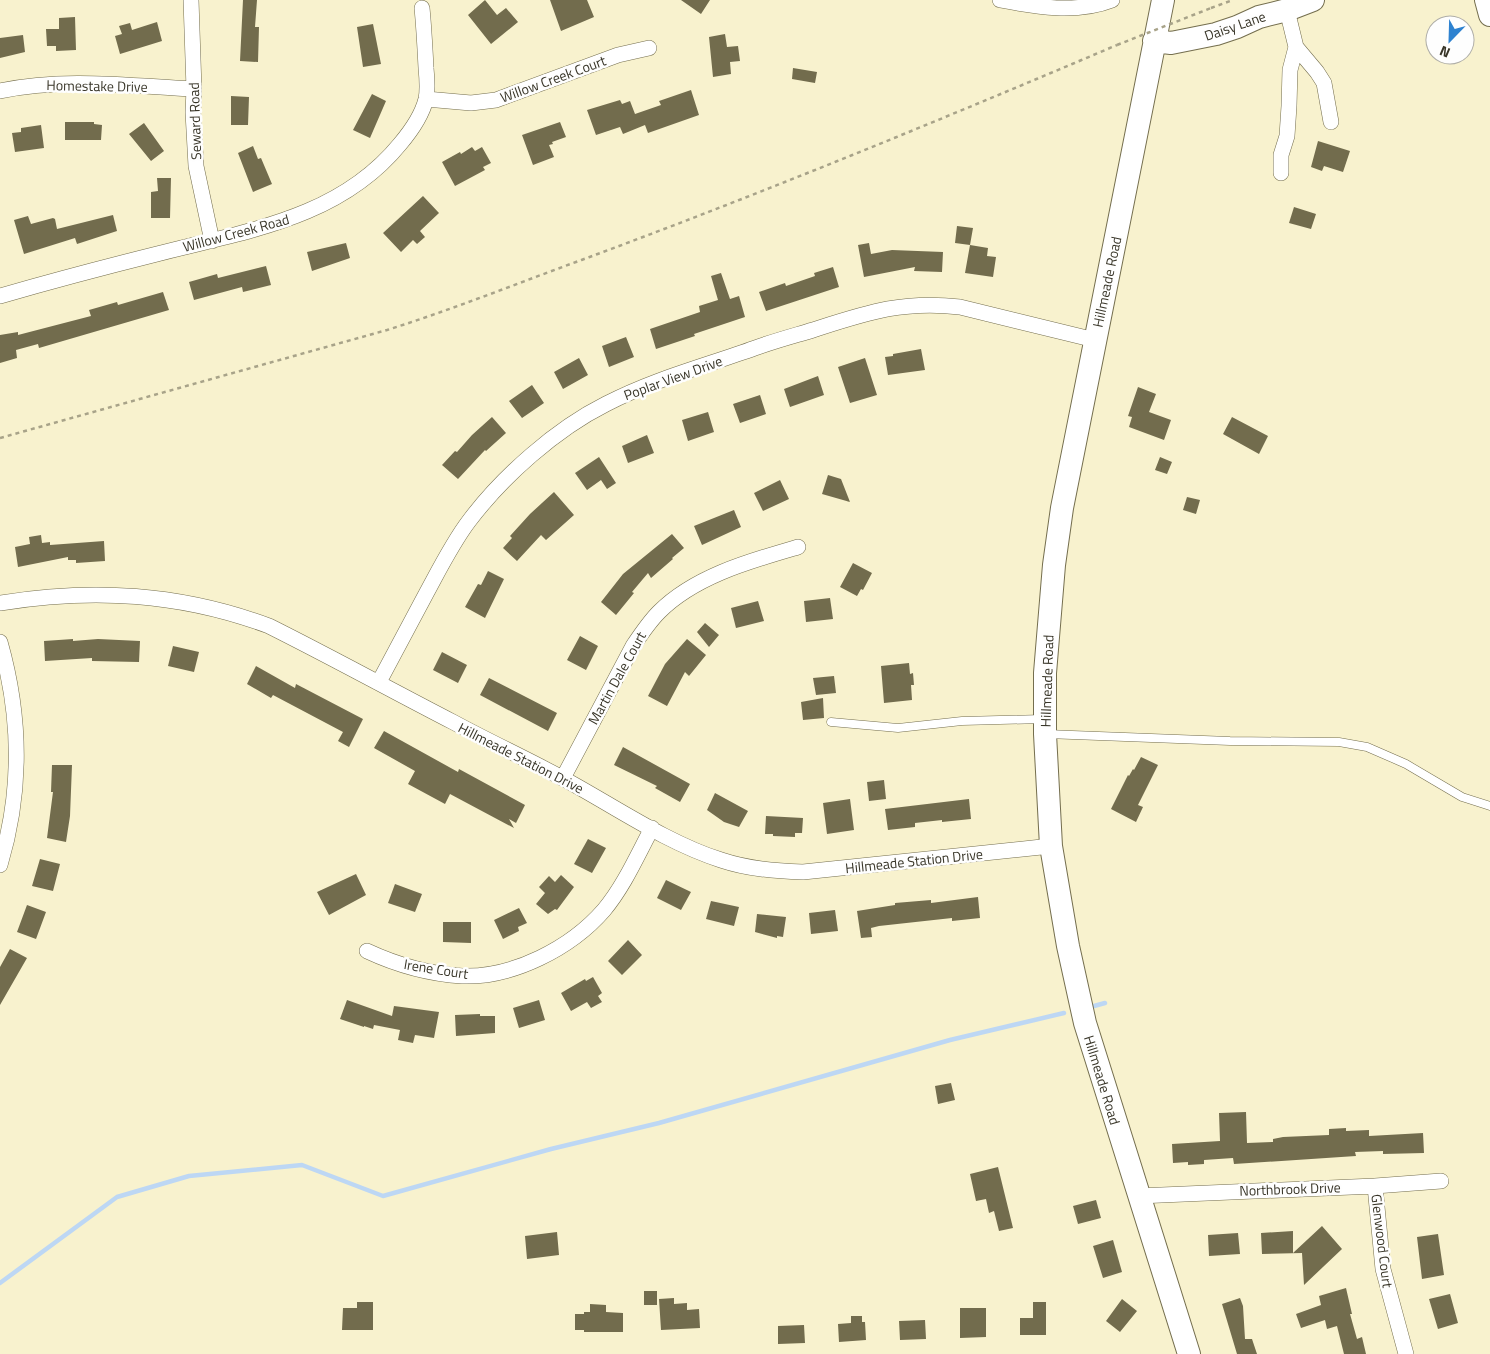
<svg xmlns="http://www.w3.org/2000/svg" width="1490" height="1354" viewBox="0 0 1490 1354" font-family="'Titillium Web',sans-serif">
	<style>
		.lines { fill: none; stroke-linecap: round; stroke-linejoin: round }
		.stream { stroke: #bdd7f4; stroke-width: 4.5 }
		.building { fill: #726c4d }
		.lane-casing { stroke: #746e4e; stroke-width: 9 }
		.street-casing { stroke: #746e4e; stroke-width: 16 }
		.secondary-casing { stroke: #746e4e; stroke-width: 24 }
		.path { stroke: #a8a389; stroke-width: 2.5; stroke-dasharray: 4 4; stroke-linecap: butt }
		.lane { stroke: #fff; stroke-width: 8 }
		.street { stroke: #fff; stroke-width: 15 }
		.secondary { stroke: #fff; stroke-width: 22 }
		.path-bridge { stroke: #a8a389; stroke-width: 2.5; stroke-dasharray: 4 4; stroke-linecap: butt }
		.labels { text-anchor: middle; stroke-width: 5; stroke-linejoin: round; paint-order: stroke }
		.street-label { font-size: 14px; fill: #383528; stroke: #fefefe }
	</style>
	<rect width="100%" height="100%" fill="#f8f2ce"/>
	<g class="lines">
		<path class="stream" d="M1094 1006 1105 1003
			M0 1283 117 1197 189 1176 302 1165 383 1196 551 1149 659 1123 950 1040 1064 1013"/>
	</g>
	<path class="building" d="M243 0H257L255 27H259L258 62 240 61Z
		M485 0 497 15 506 8 518 22 491 44 468 15Z
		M550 0H587L594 17 561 31Z
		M681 0H710L701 14Z
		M75 17 76 50 56 51V46H47L46 29H59V18Z
		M157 22 162 41 120 54 115 36 122 34 119 26 130 23 132 30Z
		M373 24 381 64 363 67 357 27Z
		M725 34 727 47 738 46 740 61 730 62 731 74 713 77 709 37Z
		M23 35 25 52 0 58V38Z
		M793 68 817 72 815 83 792 79Z
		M691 90 699 115 648 133 645 125 623 134 620 127 596 135 587 110 620 100 622 104 630 101 635 114 661 105 659 101Z
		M372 94 386 101 370 138 353 130Z
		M231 96 249 97 248 125H231Z
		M65 122H94V124L102 125 101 140H65Z
		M560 122 566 137 552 142 553 144 549 145 554 157 533 165 522 135Z
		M144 123 164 151 151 161 129 134Z
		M41 125 44 148 15 152 12 133 21 132V128Z
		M1318 141 1350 151 1343 172 1324 166 1322 171 1311 167Z
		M253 146 258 159 261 158 272 184 253 192 238 153Z
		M472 147 475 151 482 147 491 163 483 167 485 170 455 186 442 162 460 152 461 154Z
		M157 178H171L170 218H151V192L158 191Z
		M423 196 439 213 420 231 425 237 417 244 413 240 401 252 383 233Z
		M1294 207 1316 214 1311 229 1289 223Z
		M113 215 117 231 77 244 75 238 24 254 14 220 28 216 31 224 53 218 55 219 57 229Z
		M957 226 973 228 970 245 955 243Z
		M346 243 350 258 312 271 307 252Z
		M869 243 871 254 892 250 943 252 942 272 914 271 915 267 864 277 858 245Z
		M970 245 988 248 987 256 996 257 993 277 965 273Z
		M266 266 271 285 243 292 242 287 194 300 189 282 217 274 218 278Z
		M833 267 839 287 766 311 759 292 785 283 786 286 815 276 814 273Z
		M721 273 730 299 739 296 745 317 694 334 695 336 656 349 650 329 700 312 699 306 718 300 711 276Z
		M163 292 169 310 39 348 38 344 16 350 17 358 0 363V335L18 332V335L91 316 89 310 117 302 118 305Z
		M626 337 634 357 609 367 602 346Z
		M921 349 925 370 888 375 885 357 893 356V354Z
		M579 358 588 375 563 389 554 372Z
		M865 358 877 395 850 403 838 367Z
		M818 376 824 395 790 407 784 389Z
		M532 385 544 403 522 418 509 401Z
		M1138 387 1156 394 1149 412 1171 420 1164 440 1129 427 1132 417 1128 416Z
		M760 395 766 414 740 423 733 404Z
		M708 412 714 432 688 441 682 420Z
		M492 417 506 433 486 451 485 450 458 479 442 465 455 451 457 452 472 435Z
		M1232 417 1268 436 1259 454 1223 434Z
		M647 435 654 453 628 463 622 446Z
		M599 457 616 483 607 489 601 480 587 490 575 473Z
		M1160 457 1172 462 1167 474 1155 470Z
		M828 475 841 479 850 502 822 494Z
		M780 480 789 499 763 511 754 493Z
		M554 492 574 515 546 540 541 535 517 561 503 548 512 538 510 536 530 514Z
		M1187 497 1200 500 1196 514 1183 510Z
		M734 510 741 527 702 545 694 526Z
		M672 534 684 548 672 558 673 559 651 578 648 573 632 592 634 593 616 615 601 602 623 574Z
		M41 535 42 543 50 542V545L104 541 105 561 76 563V560H68V557L18 567 15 547 30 544 29 537Z
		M853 563 872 573 863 590 861 589 857 596 840 587Z
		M488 571 504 579 485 618 465 607 478 584 481 585Z
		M830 598 833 619 806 622 804 601Z
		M758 601 764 621 736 628 731 608Z
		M705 623 719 635 709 647 697 632Z
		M580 636 598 646 586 670 567 660Z
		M73 639V641L98 639 140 641 139 662 92 661V658L45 661 44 641Z
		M687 639 706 655 689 676 685 672 667 706 648 696 665 664Z
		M173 646 199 652 194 672 168 666Z
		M442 652 467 665 458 683 433 670Z
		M909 663 910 674 913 673 914 685H911L912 700 884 703 881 666Z
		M256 666 295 688 296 684 363 719 349 747 338 741 343 732 273 695 271 698 247 684Z
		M834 676 836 693 816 695 813 678Z
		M489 678 557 713 548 731 480 695Z
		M823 698 824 718 803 720 801 702Z
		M384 731 458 772 459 769 525 805 516 823 509 819 514 828 450 794 445 804 408 784 415 771 374 748Z
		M623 747 690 784 680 802 655 788 657 786 614 765Z
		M1141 757 1158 765 1138 805 1143 807 1136 822 1111 809 1128 775 1129 776 1133 769 1134 770Z
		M52 765H72L70 816 66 842 47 838 53 792H51Z
		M884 780 886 799 869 801 867 782Z
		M715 793 748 811 739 827 724 822 707 810Z
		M850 799 854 830 827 834 823 803Z
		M969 799 971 819 942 822V820L915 823V827L888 830 885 809Z
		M766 816 803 818 802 833H795V837L773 836V834H765Z
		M588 839 606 848 592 873 574 864Z
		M40 859 60 864 53 891 32 886Z
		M356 874 366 895 329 915 317 892Z
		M561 875 574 887 557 910 555 909 548 914 536 904 545 893 539 887 549 876 555 882Z
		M666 880 691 892 681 910 657 898Z
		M395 884 422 894 415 912 388 903Z
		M978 897 980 918 952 921V918L879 926 871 928 872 937 861 938 857 911 895 905V903L931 900V903Z
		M711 901 739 907 734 926 706 919Z
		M27 905 46 912 36 939 17 932Z
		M519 908 527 923 518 927 519 931 503 939 494 920Z
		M835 910 838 931 811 934 809 913Z
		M757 914 786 917 783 937 777 936V938L755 932Z
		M443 922H471V943L443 942Z
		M628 940 642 955 622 975 608 961Z
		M10 949 27 958 0 1005V967Z
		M593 977 602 993 598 996 602 1002 591 1008 587 1002 571 1011 561 993 585 979 586 981Z
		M347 1000 392 1016 394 1006 439 1012 434 1038 415 1035 413 1043 398 1040 400 1030 374 1025 373 1029 364 1026V1027L340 1019Z
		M539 1000 545 1020 519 1028 513 1008Z
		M480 1014V1016H495V1033L456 1036 455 1015Z
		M951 1083 955 1100 938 1104 935 1086Z
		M1246 1112 1247 1143 1273 1142V1139L1283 1137 1329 1135V1129L1346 1128V1131L1369 1130V1136L1423 1133 1424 1153 1383 1154V1151L1355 1152 1356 1156 1234 1164 1233 1158 1204 1160V1164L1188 1165V1162L1173 1163 1172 1144 1220 1141 1219 1113Z
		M998 1167 1013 1228 999 1231 994 1211 989 1213 986 1199 976 1201 970 1174Z
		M1096 1200 1101 1218 1078 1224 1073 1206Z
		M1322 1226 1342 1249 1304 1285 1302 1253 1262 1254 1261 1233 1293 1231V1253Z
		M557 1232 559 1255 527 1259 525 1236Z
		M1238 1233 1240 1254 1209 1256 1208 1235Z
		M1438 1234 1444 1275 1422 1279 1417 1237Z
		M1113 1240 1122 1272 1103 1278 1093 1246Z
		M1346 1288 1352 1314H1350L1357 1339 1362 1337 1366 1354H1344L1337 1326 1327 1329 1325 1320 1301 1328 1296 1314 1321 1305 1319 1296Z
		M644 1291H657V1305H644Z
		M1450 1294 1458 1323 1438 1329 1429 1299Z
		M674 1298V1304L687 1303V1310L699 1309 700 1328 661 1330 659 1299Z
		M1240 1298 1243 1306 1245 1339H1252L1257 1354H1237L1222 1304Z
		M1122 1299 1137 1311 1120 1332 1106 1321Z
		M357 1302H373V1330H342L343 1308H357Z
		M1033 1302H1046V1335H1020V1318H1033Z
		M590 1304 606 1305V1312L623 1313V1332H584V1330H575V1314H584V1312H590Z
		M960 1308H986V1337L960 1338Z
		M851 1316H862V1322H865L866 1340 839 1342 838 1324 851 1323Z
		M925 1320 926 1339 900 1340 899 1321Z
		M804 1325 805 1343 778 1344V1326Z"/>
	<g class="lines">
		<defs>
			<path id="lane" d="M831 722 898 728 962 721 1043 719
				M1046 734 1230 741 1339 742 1367 747 1406 764 1462 797 1490 806"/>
			<path id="street" d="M191 0 194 89 193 112 196 166 212 241
				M1000 0C1037 7 1076 14 1112 0
				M1296 47 1317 72 1324 83 1331 122
				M0 91C62 77 132 86 194 89
				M426 99 471 103 496 100 618 55 649 48
				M1281 173V155L1287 136 1289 106 1290 70 1296 47 1287 10
				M0 296C52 281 105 267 157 254 245 231 339 219 400 144 411 131 422 115 426 99 428 89 427 78 426 68 425 48 424 28 422 8
				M0 603C93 588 180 593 269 626 331 657 391 690 453 722 490 742 527 759 564 779 614 806 667 843 721 860 748 869 775 871 803 872L1051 846
				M0 642C21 716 22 792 0 865
				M379 682C395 652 411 622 427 592 440 568 453 542 469 521 503 476 556 429 606 404 654 379 705 366 755 348 774 341 793 336 813 330 866 313 903 300 960 307L1095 340
				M563 778 633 646C641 634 649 622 659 612 695 576 750 561 798 547
				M367 951C397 965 429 974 462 976 513 978 571 948 604 910 624 886 637 856 652 828
				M1375 1186 1383 1269 1406 1354
				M1138 1196 1375 1186 1441 1181"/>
			<path id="secondary" d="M1163 0 1062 508 1054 565 1045 673V734L1051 846 1068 946 1085 1023 1189 1354
				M1486 0 1490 15
				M1154 41 1171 43 1216 34 1237 27 1259 17 1287 10 1313 0"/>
		</defs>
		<use href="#lane" class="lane-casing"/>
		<use href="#street" class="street-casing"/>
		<use href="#secondary" class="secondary-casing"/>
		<path class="path" d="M1211 8 1233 0
			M0 438 387 330C451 310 513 285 576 262 758 195 938 121 1117 45"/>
		<use href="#lane" class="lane"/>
		<use href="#street" class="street"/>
		<use href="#secondary" class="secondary"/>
		<path class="path-bridge" d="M1117 45 1211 8"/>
	</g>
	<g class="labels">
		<g class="street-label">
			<text transform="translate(1235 26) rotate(-19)" y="5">Daisy Lane</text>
			<text transform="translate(553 79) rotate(-20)" y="5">Willow Creek Court</text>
			<text transform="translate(97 86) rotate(1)" y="5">Homestake Drive</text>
			<text transform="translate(195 121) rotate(-92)" y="5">Seward Road</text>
			<text transform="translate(236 233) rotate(-15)" y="5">Willow Creek Road</text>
			<text transform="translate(1107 282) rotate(-78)" y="5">Hillmeade Road</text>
			<text transform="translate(673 378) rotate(-20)" y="5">Poplar View Drive</text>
			<text transform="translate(617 678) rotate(-61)" y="5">Martin Dale Court</text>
			<text transform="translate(1047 681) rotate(-88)" y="5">Hillmeade Road</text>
			<text transform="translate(521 758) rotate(27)" y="5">Hillmeade Station Drive</text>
			<text transform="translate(914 861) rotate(-6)" y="5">Hillmeade Station Drive</text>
			<text transform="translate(436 969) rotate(9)" y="5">Irene Court</text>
			<text transform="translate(1102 1080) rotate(73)" y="5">Hillmeade Road</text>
			<text transform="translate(1290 1189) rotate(-2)" y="5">Northbrook Drive</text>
			<text transform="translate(1382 1241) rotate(83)" y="5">Glenwood Court</text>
		</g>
	</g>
	<g transform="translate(1450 40) rotate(203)"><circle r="24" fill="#fefefe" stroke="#afaea8"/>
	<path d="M0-4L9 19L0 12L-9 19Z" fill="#2e82d0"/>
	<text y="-8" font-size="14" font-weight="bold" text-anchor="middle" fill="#383528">N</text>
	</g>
</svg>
